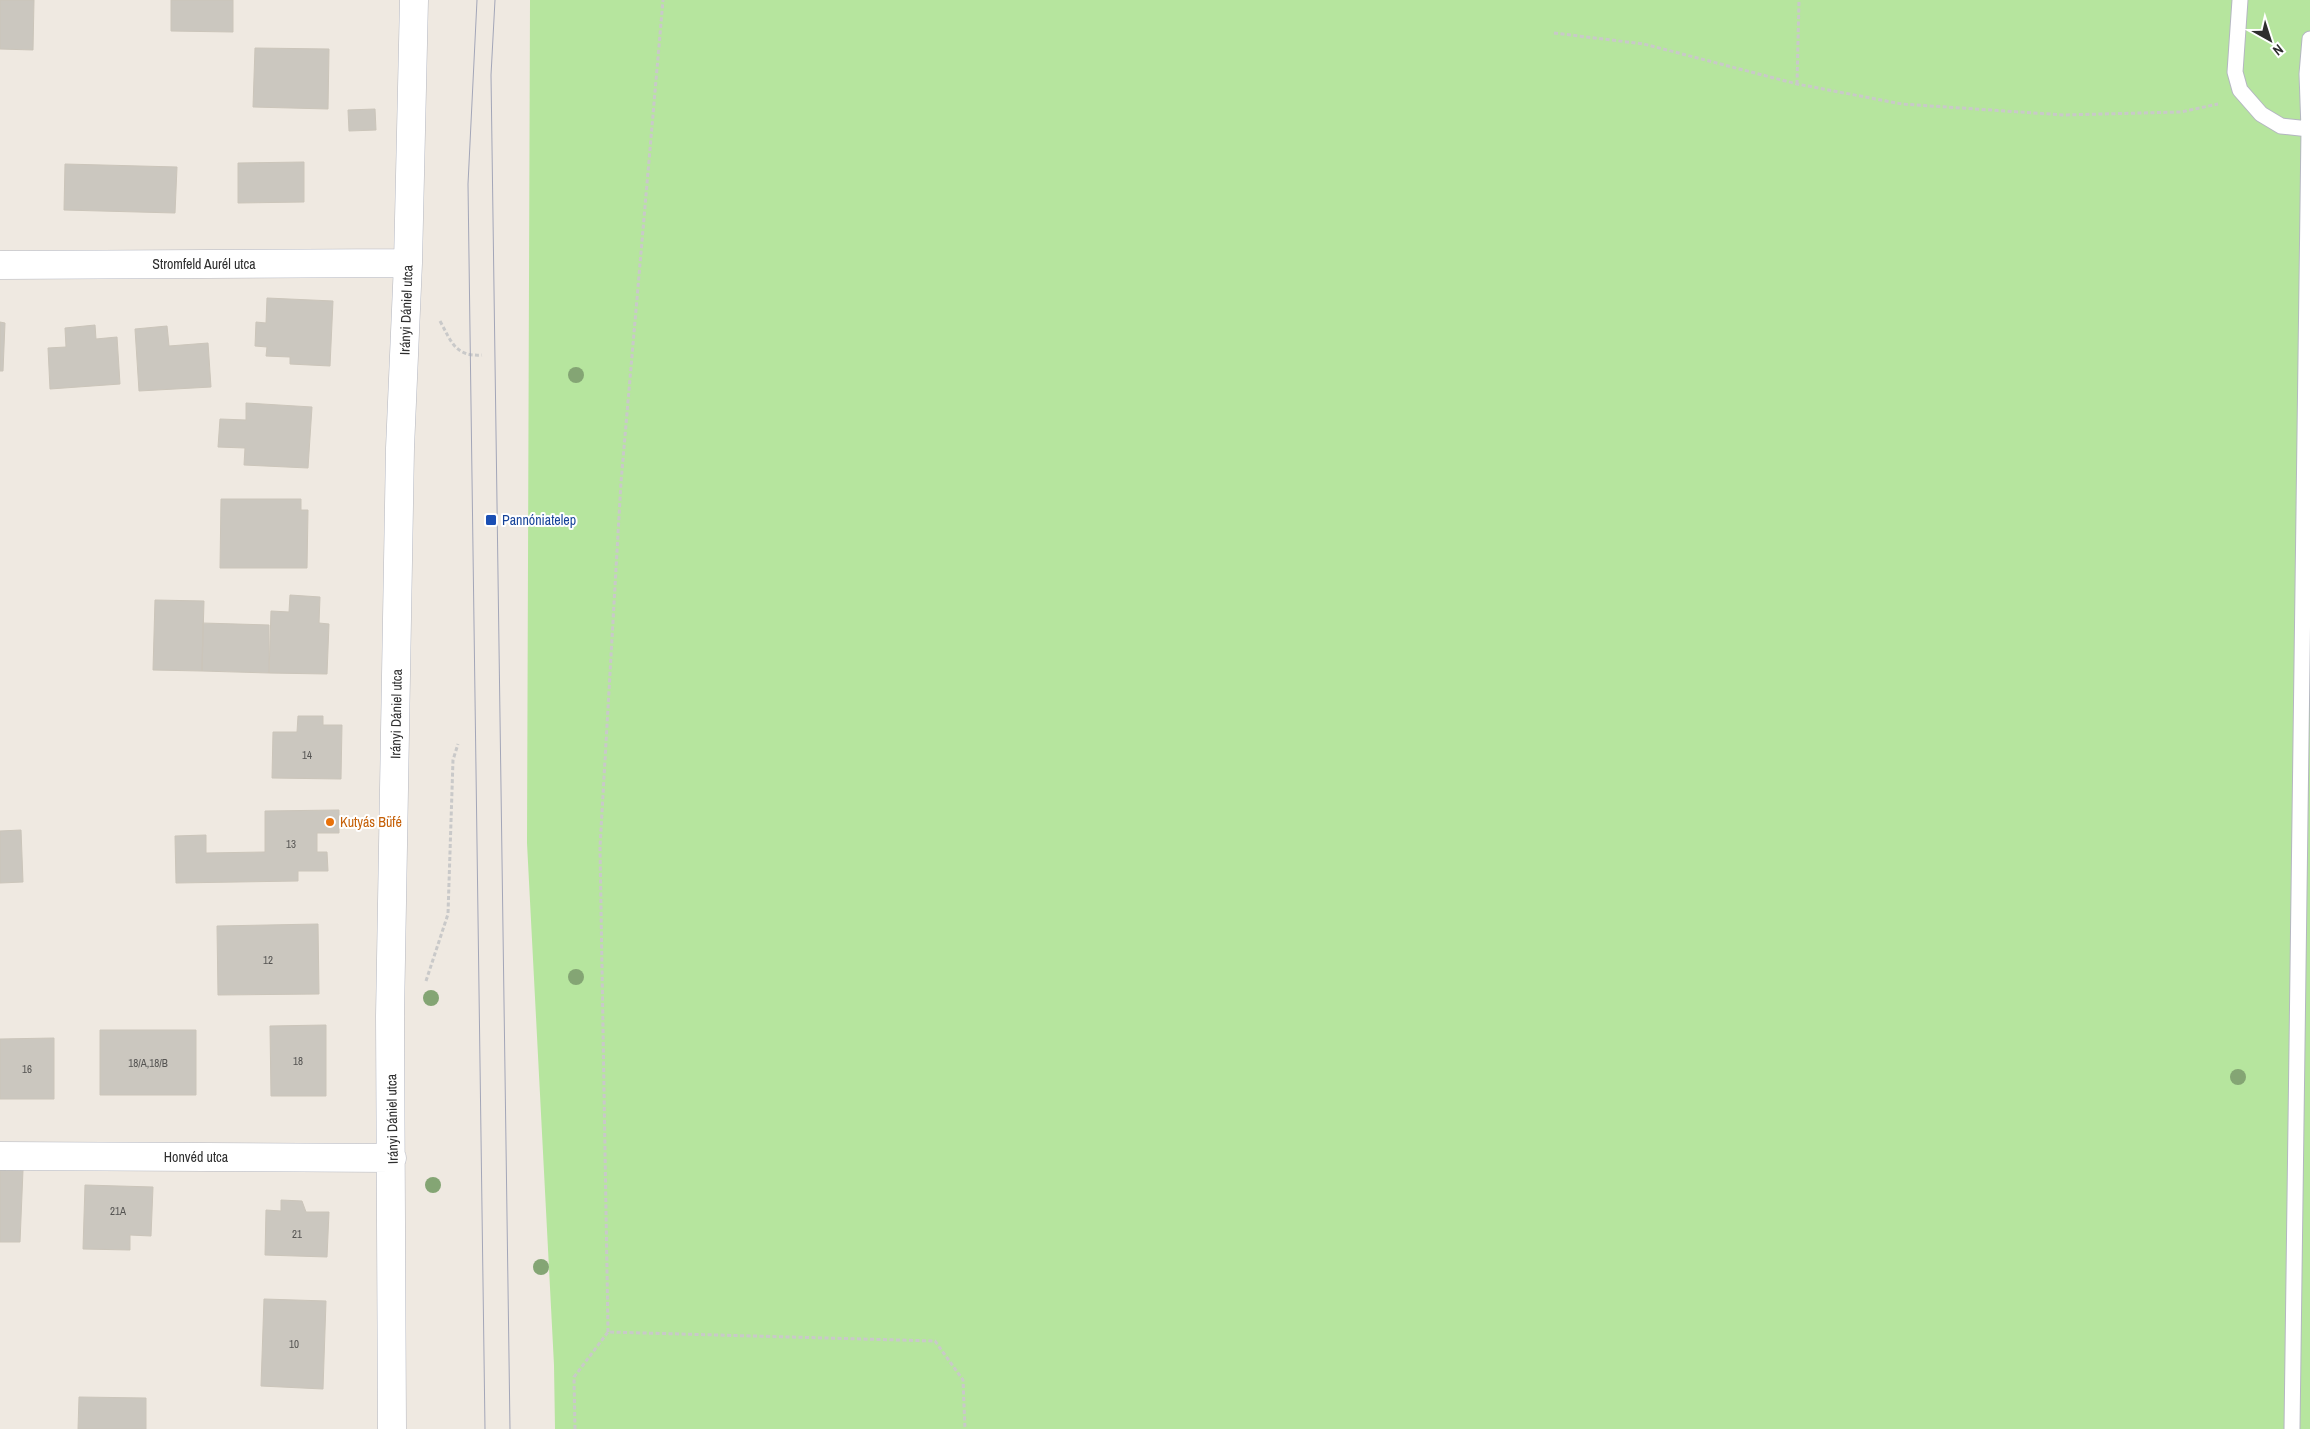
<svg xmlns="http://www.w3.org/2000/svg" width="2310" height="1429" viewBox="0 0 2310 1429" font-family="'Archivo Narrow',sans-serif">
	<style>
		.green { fill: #b6e59e }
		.building { fill: #cbc7bf; stroke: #cbc5ba }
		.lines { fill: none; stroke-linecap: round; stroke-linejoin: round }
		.lane-casing { stroke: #b4b7c1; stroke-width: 17 }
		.street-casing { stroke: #b4b7c1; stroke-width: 29 }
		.path { stroke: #c9c9c9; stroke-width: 3; stroke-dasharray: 4 2.5; stroke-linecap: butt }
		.lane { stroke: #fff; stroke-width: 15 }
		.street { stroke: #fff; stroke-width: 28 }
		.tram { stroke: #a3a6b8; stroke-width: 1 }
		.tree { fill: #84a574 }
		.transit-dot { fill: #1a4fb4; stroke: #fff; stroke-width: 2 }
		.food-dot { fill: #e8710a; stroke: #fff; stroke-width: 2 }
		.labels { text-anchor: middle; stroke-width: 4; stroke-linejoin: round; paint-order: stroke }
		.number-label { font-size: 11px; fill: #555452 }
		.street-label { font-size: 14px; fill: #2e2e2e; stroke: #fff }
		.transit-label { font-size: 14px; fill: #164399; stroke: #fff; text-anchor: start }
		.food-label { font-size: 14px; fill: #c56008; stroke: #fff; text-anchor: start }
	</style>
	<rect width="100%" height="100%" fill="#efe9e1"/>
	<path class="green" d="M530 0H2310V1429H555L554 1365 527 843Z"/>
	<path class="building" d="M0 0H34L33 50 0 49Z
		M171 0H233V32L171 31Z
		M255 48 329 49 328 109 253 107Z
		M375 109 376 130 349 131 348 110Z
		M304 162V202L238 203V163Z
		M65 164 177 167 175 213 64 210Z
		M267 298 333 301 330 366 290 364V357L266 356 267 347 255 346 256 322 266 323Z
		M0 322 5 323 3 371H0Z
		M95 325 96 339 117 337 120 384 50 389 48 348 66 347 65 328Z
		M167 326 169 346 208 343 211 387 139 391 135 329Z
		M246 403 312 407 308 468 244 465 245 448 218 447 220 419 246 420Z
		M221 499H301V510H308L307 568H220Z
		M290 595 320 597 319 623 329 624 327 674 269 673 271 611 289 612Z
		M155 600 204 601 202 671 153 670Z
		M203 623 269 625V673L202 671Z
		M298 716H323V725H342L341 779 272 778 273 732H297Z
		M339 810V833H317V852H327L328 871H298V881L176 883 175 836 206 835V853L265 852V811Z
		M21 830 23 882 0 883V831Z
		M318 924 319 994 218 995 217 926Z
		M326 1025V1096H271L270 1026Z
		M100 1030H196V1095H100Z
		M54 1038V1099H0V1039Z
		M0 1170H23L20 1242H0Z
		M85 1185 153 1187 151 1236 130 1235V1250L83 1249Z
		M281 1200 302 1201 306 1212H329L327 1257 265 1255 266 1210 281 1211Z
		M264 1299 326 1301 323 1389 261 1386Z
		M79 1397 146 1398V1429H78Z"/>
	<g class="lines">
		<defs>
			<path id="lane" d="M2240 0 2235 72 2240 90 2261 114 2281 126 2309 129
				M2292 1429 2309 129 2307 74 2310 39"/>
			<path id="street" d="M0 265 408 263
				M0 1156 392 1158
				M392 1429 390 1016 400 448 408 263 414 0"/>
		</defs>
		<use href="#lane" class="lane-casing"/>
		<use href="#street" class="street-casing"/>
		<path class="path" d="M1554 33 1644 44 1797 84 1902 104 2064 115 2181 112 2218 104
			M1797 84 1799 0
			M440 321C451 341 455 357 482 355
			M426 981 448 914 453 760 458 744
			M608 1332 600 847 621 482 663 0
			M575 1429 574 1377 608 1332 935 1341 963 1380 965 1429"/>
		<use href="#lane" class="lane"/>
		<use href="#street" class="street"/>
		<path class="tram" d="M477 0 468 184 485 1429
			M495 0 491 75 510 1429"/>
	</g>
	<g class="tree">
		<circle cx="576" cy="375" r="8"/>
		<circle cx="576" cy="977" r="8"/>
		<circle cx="431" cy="998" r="8"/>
		<circle cx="2238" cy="1077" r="8"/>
		<circle cx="433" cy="1185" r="8"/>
		<circle cx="541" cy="1267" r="8"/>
	</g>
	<rect class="transit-dot" x="485" y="514" width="12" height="12" rx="2.5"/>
	<circle class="food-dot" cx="330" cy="822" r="5"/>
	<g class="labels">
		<g class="number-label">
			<text x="307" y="759">14</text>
			<text x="291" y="848">13</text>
			<text x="268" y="964">12</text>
			<text x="298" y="1065">18</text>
			<text x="148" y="1067">18/A,18/B</text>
			<text x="27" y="1073">16</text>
			<text x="118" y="1215">21A</text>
			<text x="297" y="1238">21</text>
			<text x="294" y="1348">10</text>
		</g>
		<g class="street-label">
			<text x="204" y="269">Stromfeld Aurél utca</text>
			<text transform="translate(406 310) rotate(-88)" y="5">Irányi Dániel utca</text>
			<text transform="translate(396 714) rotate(-89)" y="5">Irányi Dániel utca</text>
			<text transform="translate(392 1119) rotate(-91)" y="5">Irányi Dániel utca</text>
			<text x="196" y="1162">Honvéd utca</text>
		</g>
		<g class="transit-label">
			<text x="502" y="525">Pannóniatelep</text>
		</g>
		<g class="food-label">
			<text x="340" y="827">Kutyás Büfé</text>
		</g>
	</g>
	<g transform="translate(2270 40) rotate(141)" stroke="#ffffff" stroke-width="4" paint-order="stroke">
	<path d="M0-4L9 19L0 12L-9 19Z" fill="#2e2e2e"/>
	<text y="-8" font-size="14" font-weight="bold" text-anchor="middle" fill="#2e2e2e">N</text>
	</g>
</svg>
